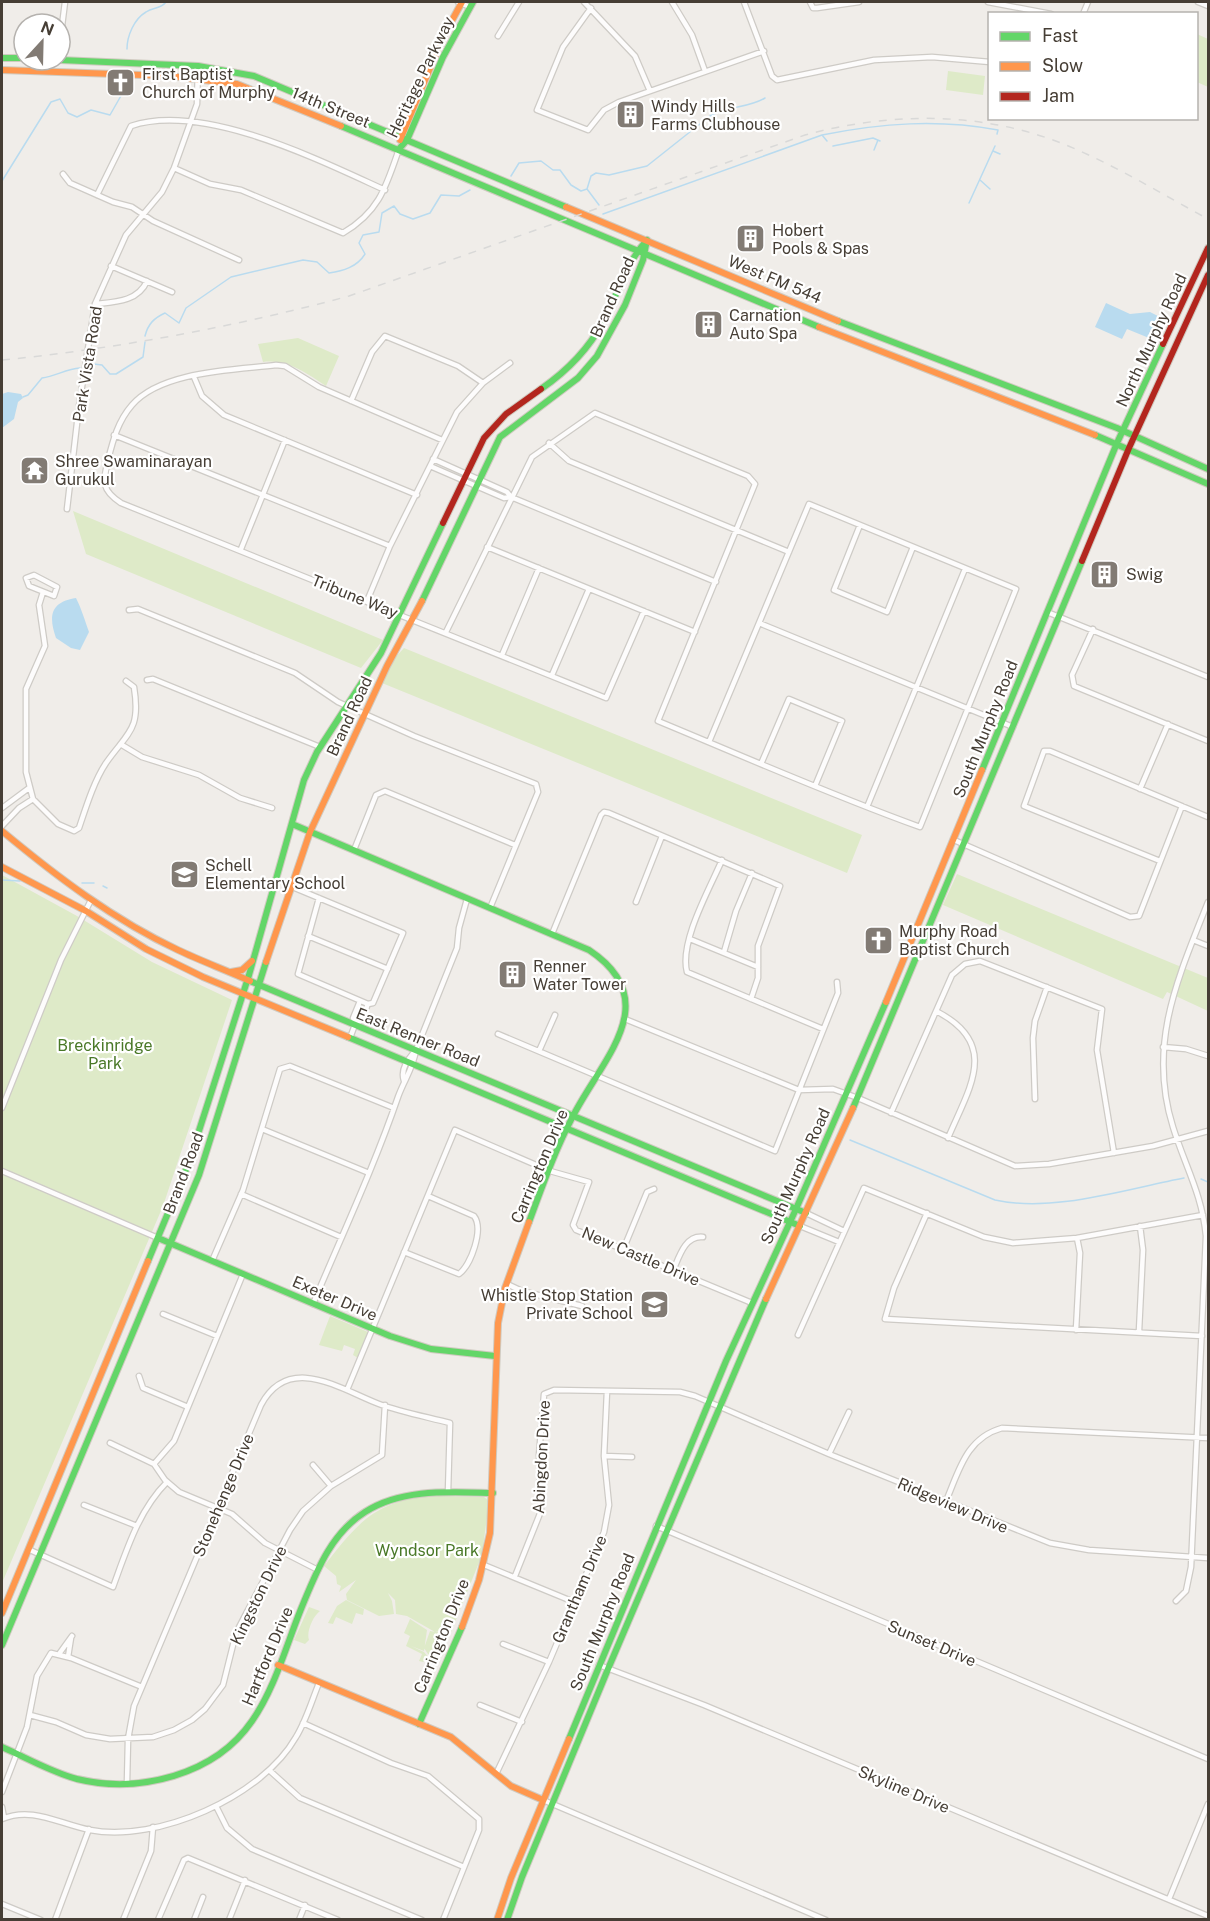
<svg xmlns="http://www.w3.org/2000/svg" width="1210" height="1921" viewBox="0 0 1210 1921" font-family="'Public Sans',sans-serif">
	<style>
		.green { fill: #deeac8 }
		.water { fill: #b9dbef }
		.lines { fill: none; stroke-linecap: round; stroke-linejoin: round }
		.stream { stroke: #b9dbef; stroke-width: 1.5 }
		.street-casing { stroke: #cecbc6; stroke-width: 7 }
		.fast-casing { stroke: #d0cac0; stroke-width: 8 }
		.slow-casing { stroke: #d0cac0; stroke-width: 8 }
		.jam-casing { stroke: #d0cac0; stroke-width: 8 }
		.street { stroke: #fdfcfc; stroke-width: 4.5 }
		.fast { stroke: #63d668; stroke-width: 6 }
		.slow { stroke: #ff974d; stroke-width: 6 }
		.jam { stroke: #b3261e; stroke-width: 6 }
		.rail { stroke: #d9d9d8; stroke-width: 1.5; stroke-dasharray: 8 8; stroke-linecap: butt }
		.labels { text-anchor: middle; stroke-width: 4.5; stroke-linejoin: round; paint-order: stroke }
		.poi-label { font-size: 16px; fill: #463e35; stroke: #fff; text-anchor: start }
		.street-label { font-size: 16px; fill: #463e35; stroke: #fff }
		.park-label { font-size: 16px; fill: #497827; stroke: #fff }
	</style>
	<rect width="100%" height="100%" fill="#f0ede9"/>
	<path class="green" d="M1197 34 1208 39V87L1197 82Z
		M948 71 985 76 983 95 946 90Z
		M298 338 339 356 326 386C306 373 287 359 263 362L258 344Z
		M73 511 383 640 361 668 86 554Z
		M404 648 862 835 847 873 382 683 392 661Z
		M957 874 1208 978V1011L1167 992 1163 999 943 905Z
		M2 875 77 916 152 962 232 1000 163 1206 2 1583Z
		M330 1316 368 1332 358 1358 353 1355 355 1349 344 1345 342 1351 319 1345Z
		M439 1496 484 1497 489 1501 482 1555 447 1642 443 1632 448 1618 444 1630 435 1632 407 1616 396 1614 395 1600 388 1593 392 1601 394 1614 379 1616 347 1600 346 1594 356 1580 339 1592 341 1586 337 1584 336 1576 324 1566C359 1521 378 1498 439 1496Z
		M346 1600 364 1609 363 1615 356 1613 352 1624 336 1617 333 1624 328 1623 337 1606Z
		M309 1607 320 1611C313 1616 306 1632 309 1640L305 1644 294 1640Z
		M410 1619 427 1630 424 1651 411 1646 424 1652 428 1657 423 1662 419 1661 422 1654 406 1646 410 1636 404 1633Z
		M430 1631 442 1633 446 1645 442 1652 430 1657 424 1648Z"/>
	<path class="water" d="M1106 303 1130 314 1150 312 1160 317 1155 334 1149 338 1127 329 1122 339 1095 327Z
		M8 392 21 394 23 398 18 402 14 419 2 428V394Z
		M76 598C82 610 85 621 89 632L80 650 71 648 56 638C48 615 51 602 76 598Z"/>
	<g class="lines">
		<path class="stream" d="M127 49C127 36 134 19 146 12 153 7 161 9 166 2
			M822 135C882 123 938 119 998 130L997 134
			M833 146 873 138 880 141
			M874 150 878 140
			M993 151 1000 154
			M511 176 519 163 541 161 553 170H560L571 185 581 191 587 189 591 176 596 173 609 175 647 166 710 116C728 106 748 108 765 98
			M980 180 990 189
			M2 181 51 102 60 99 68 113 77 117 91 110 110 115 126 87
			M587 189 599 205
			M969 203 995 146
			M603 214 822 135 827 141
			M145 336C148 324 154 318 165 313L179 323 186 308 231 277 303 260 317 262 329 273C343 271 357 267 365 254L359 243 363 235 379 232 382 213 394 206 400 214 413 219 430 213 441 195 459 196 470 190
			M91 368 94 364 102 365 110 374H116L143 357 145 342
			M23 397 28 395 42 378C56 376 66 369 80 368
			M2 880 20 881
			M82 883H94
			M103 886 107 888
			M850 1140 995 1200C1053 1213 1126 1189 1184 1178
			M1201 1179 1208 1182"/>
		<defs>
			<path id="street" d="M458 2 470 7
				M584 2 635 56 650 91
				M672 2 692 35 705 71
				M744 2 772 76 777 80 874 60 932 57 990 62
				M810 2 813 8H817L859 2
				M988 2 1051 14
				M1198 2 1208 6
				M591 8 563 47 537 110 588 130 604 110 619 102 764 51
				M1083 14 1088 2
				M498 36 519 2
				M60 42 65 2
				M174 168 210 184 241 190 343 233C379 212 386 187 399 149
				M63 174 70 183 113 202 132 207 153 221 239 260
				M97 195 131 126C203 102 319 160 385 190
				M111 266 172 292
				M95 304C114 302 138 302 147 281
				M194 377 202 396 224 415 417 495
				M351 401 372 352 385 336 458 366 483 383
				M114 435 390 546
				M442 440 319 387 285 366 276 365C234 370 161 371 132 405 118 421 113 440 108 460 103 482 101 490 121 503L606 698 644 611
				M549 443 569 461 789 552
				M433 459 507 492 511 497 716 582
				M430 466 504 498 511 497
				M67 509 79 406 95 304 126 235 162 192 174 168 197 104 198 66
				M860 525 834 590 887 612 913 547
				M487 547 695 632
				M241 549 285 440
				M34 575 57 587 54 596 29 586 26 578Z
				M43 592 39 605 45 646 26 689V772L33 799 58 824 74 831 79 828C86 807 94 781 106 763 128 732 141 730 134 687L126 681
				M367 601 390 546 457 412 483 383 510 363
				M129 610 138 609 295 673 338 702 414 736 536 784 538 792 490 908
				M1047 612 1208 677
				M759 623 1013 727
				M1093 629 1072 675 1074 686 1208 741
				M446 632 532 457 595 413 748 476 755 484 658 721C745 757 831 795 920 827L1016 589 809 504 709 742
				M502 655 539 568
				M552 675 589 589
				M147 680 153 679 320 747
				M122 745 142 757 199 775 240 798 272 808
				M761 764 789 699 842 721 815 786
				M1140 789 1168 724
				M867 807 965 569
				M2 808 29 788
				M2 826 19 808 33 799
				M954 840 1130 917 1139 916 1182 806
				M354 850 376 795 385 791 515 845
				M722 860C710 888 679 942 687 972L823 1029
				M1160 861 1024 806 1044 751H1050L1208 817
				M290 886 403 933 373 1003 368 1004 298 974 319 898
				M636 902 662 836
				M552 934 601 815 604 812 609 813 780 886 758 946V978L751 999
				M308 936 388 969
				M690 939 758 967
				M1193 940 1208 946
				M724 952 736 911 752 873
				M936 1011C1001 1044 969 1088 948 1138
				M625 1019 799 1090 833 1089 858 1098 1015 1166 1049 1164 1153 1146 1208 1131
				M356 1022 353 1018 360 1001
				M498 1034 775 1151 838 993 837 982
				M350 1038 356 1022 361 1021 368 1004
				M1163 1047 1186 1049 1208 1056
				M539 1051 555 1015
				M404 1081C400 1069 408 1059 416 1050
				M1035 1099 1033 1038 1035 1021 1047 987
				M2 1108 61 960 91 900
				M891 1113 952 975 965 964 980 961 1102 1009 1097 1050 1114 1153
				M262 1129 369 1173
				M2 1171 158 1238
				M241 1194 341 1237
				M806 1213 844 1231
				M927 1213 894 1288 885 1319 1202 1336
				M800 1226 839 1242
				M623 1250 647 1192 654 1189
				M404 1252 459 1274C471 1265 484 1229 474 1216L428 1196
				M212 1261 243 1190 280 1069 290 1066 394 1108
				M673 1271C679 1257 685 1235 703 1237
				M507 1284 522 1291 582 1306
				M313 1304C342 1235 374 1167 398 1097 404 1080 413 1069 416 1050L457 948 459 928 467 899
				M163 1314 217 1336
				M1076 1330 1080 1253 1077 1238
				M1139 1331 1143 1250 1140 1226
				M798 1335 864 1188 984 1237 1013 1243 1077 1238 1203 1215
				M139 1376 143 1388 188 1407
				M347 1390 455 1130 550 1171 589 1182 573 1225 576 1230 752 1303
				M110 1443 154 1464 165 1480 179 1492 232 1514 265 1543 318 1570
				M829 1454 849 1412
				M604 1456 632 1457
				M154 1464 174 1441 243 1274
				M313 1465 331 1486
				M946 1501C959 1471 966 1438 1002 1428L1208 1438
				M84 1505 137 1526
				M656 1526 1208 1759
				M30 1550 113 1587C127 1549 139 1510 167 1482
				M484 1565 574 1602
				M515 1576 541 1511 539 1455 544 1394 554 1390 680 1392 695 1396 829 1454 1050 1543 1089 1550 1208 1558
				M1176 1601 1186 1591 1191 1567 1206 1236C1202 1194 1185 1166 1173 1127 1147 1044 1178 978 1208 902
				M503 1644 549 1662
				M59 1654 72 1636
				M68 1657 71 1638
				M599 1665 704 1705 1208 1916
				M480 1705 522 1722
				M30 1715 56 1722 86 1735 110 1739 153 1737 174 1730 192 1720 205 1709 223 1685 236 1633 290 1530 303 1511 331 1486 382 1455 385 1405
				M303 1723 391 1763 428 1776 479 1819V1830L443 1920
				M269 1770 300 1798 464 1867
				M496 1774 549 1662 604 1532 609 1505 604 1456 607 1391
				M127 1783 128 1739 134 1706 261 1405C289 1353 340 1389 379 1404 401 1412 427 1417 450 1423L448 1492
				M2 1792 27 1727 37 1676 51 1653 71 1658 142 1687
				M543 1800 826 1920
				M216 1806 227 1828 252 1849 422 1920
				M2 1807 4 1818
				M2 1819C32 1806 59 1824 90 1830 157 1843 262 1797 296 1737 306 1721 312 1700 319 1683
				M1169 1899 1208 1804
				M2 1904 41 1920
				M55 1920 89 1829
				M123 1920 151 1851 153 1827
				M158 1920 184 1860 188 1858 338 1920
				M194 1920 203 1897
				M229 1920 245 1880
				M299 1920 305 1905"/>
			<path id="fast" d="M2 58H24
				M60 60 198 66 254 76 566 207
				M341 126 819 327
				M399 149 407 140 443 57 473 2
				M838 321 1117 428 1208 469
				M541 389C567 371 588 350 603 322 618 294 625 264 647 240
				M1095 435 1208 484
				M422 601 500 437 578 378 597 356 625 305 643 260 647 240
				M982 770 1117 443 1163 344
				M292 824 589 950C666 1001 602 1059 573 1116 555 1150 542 1187 529 1222
				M250 981 806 1213
				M348 1037 800 1226
				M853 1108 1082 561
				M158 1238 390 1336 431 1349 495 1356
				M148 1261 188 1165 249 975 304 780 317 752 381 653 443 523
				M2 1645 199 1175 266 962
				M419 1724 462 1627
				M569 1739 726 1361 796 1209 886 1002
				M2 1747C27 1758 51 1772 77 1779 139 1794 215 1775 252 1721 275 1688 286 1646 301 1609 316 1573 330 1534 365 1512 402 1488 451 1492 493 1493
				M507 1920 522 1877 608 1669 766 1299"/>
			<path id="slow" d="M2 70 170 76 237 84 341 126
				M400 140 443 37 462 2
				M566 207 838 321
				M819 327 1095 435
				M2 831C56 876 114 920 178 950 201 961 226 970 250 981
				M2 867 86 911 146 949 203 977 348 1037
				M266 962 310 832 387 666 422 601
				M231 972 242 970 252 961
				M886 1002 982 770
				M766 1299 853 1108
				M2 1613 148 1261
				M462 1627 479 1580 490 1533 498 1323 505 1288 529 1222
				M278 1665 451 1737 511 1786 543 1800
				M497 1920 511 1878 569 1739"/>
			<path id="jam" d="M1163 344 1208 248
				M443 523 484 438 506 414 541 389
				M1082 561 1129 448 1208 275"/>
		</defs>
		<use href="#street" class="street-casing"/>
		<use href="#fast" class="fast-casing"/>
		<use href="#slow" class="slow-casing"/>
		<use href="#jam" class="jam-casing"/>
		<use href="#street" class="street"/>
		<use href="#fast" class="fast"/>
		<use href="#slow" class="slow"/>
		<use href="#jam" class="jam"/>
		<path class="rail" d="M2 360C115 349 239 326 349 296L805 135C886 113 973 111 1053 140 1107 160 1158 192 1208 219"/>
	</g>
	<defs>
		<symbol id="church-square" viewBox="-11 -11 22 22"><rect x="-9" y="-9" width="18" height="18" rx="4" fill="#827b74" stroke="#fff"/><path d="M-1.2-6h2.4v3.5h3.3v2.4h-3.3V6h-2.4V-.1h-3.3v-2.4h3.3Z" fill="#fff"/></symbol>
		<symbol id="building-square" viewBox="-11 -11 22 22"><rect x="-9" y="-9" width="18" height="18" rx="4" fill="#827b74" stroke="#fff"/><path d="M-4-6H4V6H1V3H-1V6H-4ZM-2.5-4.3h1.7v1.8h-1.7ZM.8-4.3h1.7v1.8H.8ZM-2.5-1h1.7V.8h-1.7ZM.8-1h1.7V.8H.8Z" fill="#fff"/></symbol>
		<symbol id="temple-square" viewBox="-11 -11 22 22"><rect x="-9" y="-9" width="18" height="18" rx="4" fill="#827b74" stroke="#fff"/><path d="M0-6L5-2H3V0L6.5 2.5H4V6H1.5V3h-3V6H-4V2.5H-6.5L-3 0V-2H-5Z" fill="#fff"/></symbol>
		<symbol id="school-square" viewBox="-11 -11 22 22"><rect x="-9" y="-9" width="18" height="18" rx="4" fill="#827b74" stroke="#fff"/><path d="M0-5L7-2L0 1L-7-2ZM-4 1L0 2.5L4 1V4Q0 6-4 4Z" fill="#fff"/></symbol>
	</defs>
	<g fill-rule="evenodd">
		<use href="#church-square" x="104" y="66" width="33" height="33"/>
		<use href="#building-square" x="614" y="98" width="33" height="33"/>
		<use href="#building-square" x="734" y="222" width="33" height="33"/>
		<use href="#building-square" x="692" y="308" width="33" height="33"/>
		<use href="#temple-square" x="18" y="454" width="33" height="33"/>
		<use href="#building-square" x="1088" y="558" width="33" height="33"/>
		<use href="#school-square" x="168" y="858" width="33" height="33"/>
		<use href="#church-square" x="862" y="924" width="33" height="33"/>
		<use href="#building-square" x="496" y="958" width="33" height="33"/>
		<use href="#school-square" x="638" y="1288" width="33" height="33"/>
	</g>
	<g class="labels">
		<g class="poi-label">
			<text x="142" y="80">First Baptist<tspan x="142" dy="18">Church of Murphy</tspan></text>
			<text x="651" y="112">Windy Hills<tspan x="651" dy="18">Farms Clubhouse</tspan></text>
			<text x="772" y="236">Hobert<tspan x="772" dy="18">Pools &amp; Spas</tspan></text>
			<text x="729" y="321">Carnation<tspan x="729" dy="18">Auto Spa</tspan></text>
			<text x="55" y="467">Shree Swaminarayan<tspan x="55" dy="18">Gurukul</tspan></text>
			<text x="1126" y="580">Swig</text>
			<text x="205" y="871">Schell<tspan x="205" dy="18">Elementary School</tspan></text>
			<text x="899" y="937">Murphy Road<tspan x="899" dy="18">Baptist Church</tspan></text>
			<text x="533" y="972">Renner<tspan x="533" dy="18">Water Tower</tspan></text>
			<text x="633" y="1301" text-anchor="end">Whistle Stop Station<tspan x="633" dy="18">Private School</tspan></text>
		</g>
		<g class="street-label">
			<text transform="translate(420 77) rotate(-64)" y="6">Heritage Parkway</text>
			<text transform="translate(331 107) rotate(22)" y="6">14th Street</text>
			<text transform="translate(775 279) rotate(23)" y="6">West FM 544</text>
			<text transform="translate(612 297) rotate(-66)" y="6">Brand Road</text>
			<text transform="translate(1151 340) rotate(-65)" y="6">North Murphy Road</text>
			<text transform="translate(87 364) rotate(-81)" y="6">Park Vista Road</text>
			<text transform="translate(355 596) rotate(22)" y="6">Tribune Way</text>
			<text transform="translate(349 716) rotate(-65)" y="6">Brand Road</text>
			<text transform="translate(985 729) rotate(-68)" y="6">South Murphy Road</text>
			<text transform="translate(418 1037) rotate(22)" y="6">East Renner Road</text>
			<text transform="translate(539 1166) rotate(-67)" y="6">Carrington Drive</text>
			<text transform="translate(183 1173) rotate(-69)" y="6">Brand Road</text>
			<text transform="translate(795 1176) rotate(-66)" y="6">South Murphy Road</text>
			<text transform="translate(641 1256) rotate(23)" y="6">New Castle Drive</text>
			<text transform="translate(335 1298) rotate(23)" y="6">Exeter Drive</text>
			<text transform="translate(541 1457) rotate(-87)" y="6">Abingdon Drive</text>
			<text transform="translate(223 1495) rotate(-67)" y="6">Stonehenge Drive</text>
			<text transform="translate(953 1505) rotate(23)" y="6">Ridgeview Drive</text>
			<text transform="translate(579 1589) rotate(-67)" y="6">Grantham Drive</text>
			<text transform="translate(258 1595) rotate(-64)" y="6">Kingston Drive</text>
			<text transform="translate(602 1622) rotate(-68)" y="6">South Murphy Road</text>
			<text transform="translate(441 1636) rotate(-68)" y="6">Carrington Drive</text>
			<text transform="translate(932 1643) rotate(23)" y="6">Sunset Drive</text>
			<text transform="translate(267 1656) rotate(-67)" y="6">Hartford Drive</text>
			<text transform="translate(904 1789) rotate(23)" y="6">Skyline Drive</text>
		</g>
		<g class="park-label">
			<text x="105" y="1051">Breckinridge<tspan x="105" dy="18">Park</tspan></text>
			<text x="427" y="1556">Wyndsor Park</text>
		</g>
	</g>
	<rect width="1210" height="1921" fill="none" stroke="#463e35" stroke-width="6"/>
	<rect x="988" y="12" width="210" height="108" fill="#ffffff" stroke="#b5b2ae" stroke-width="1.5"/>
	<rect x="1000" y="32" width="30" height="9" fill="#63d668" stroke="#b5b2ae" stroke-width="1.5"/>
	<text x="1042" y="42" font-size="18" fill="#463e35">Fast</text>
	<rect x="1000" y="62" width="30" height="9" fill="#ff974d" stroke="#b5b2ae" stroke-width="1.5"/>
	<text x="1042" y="72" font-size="18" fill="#463e35">Slow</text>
	<rect x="1000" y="92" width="30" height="9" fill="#b3261e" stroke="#b5b2ae" stroke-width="1.5"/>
	<text x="1042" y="102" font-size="18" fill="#463e35">Jam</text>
	<g transform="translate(42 42) rotate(22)"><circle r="28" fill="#ffffff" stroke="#b5b2ae" stroke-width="1.5"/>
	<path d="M0-4.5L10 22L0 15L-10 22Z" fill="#827b74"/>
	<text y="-9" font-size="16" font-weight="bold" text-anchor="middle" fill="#463e35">N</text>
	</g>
</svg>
